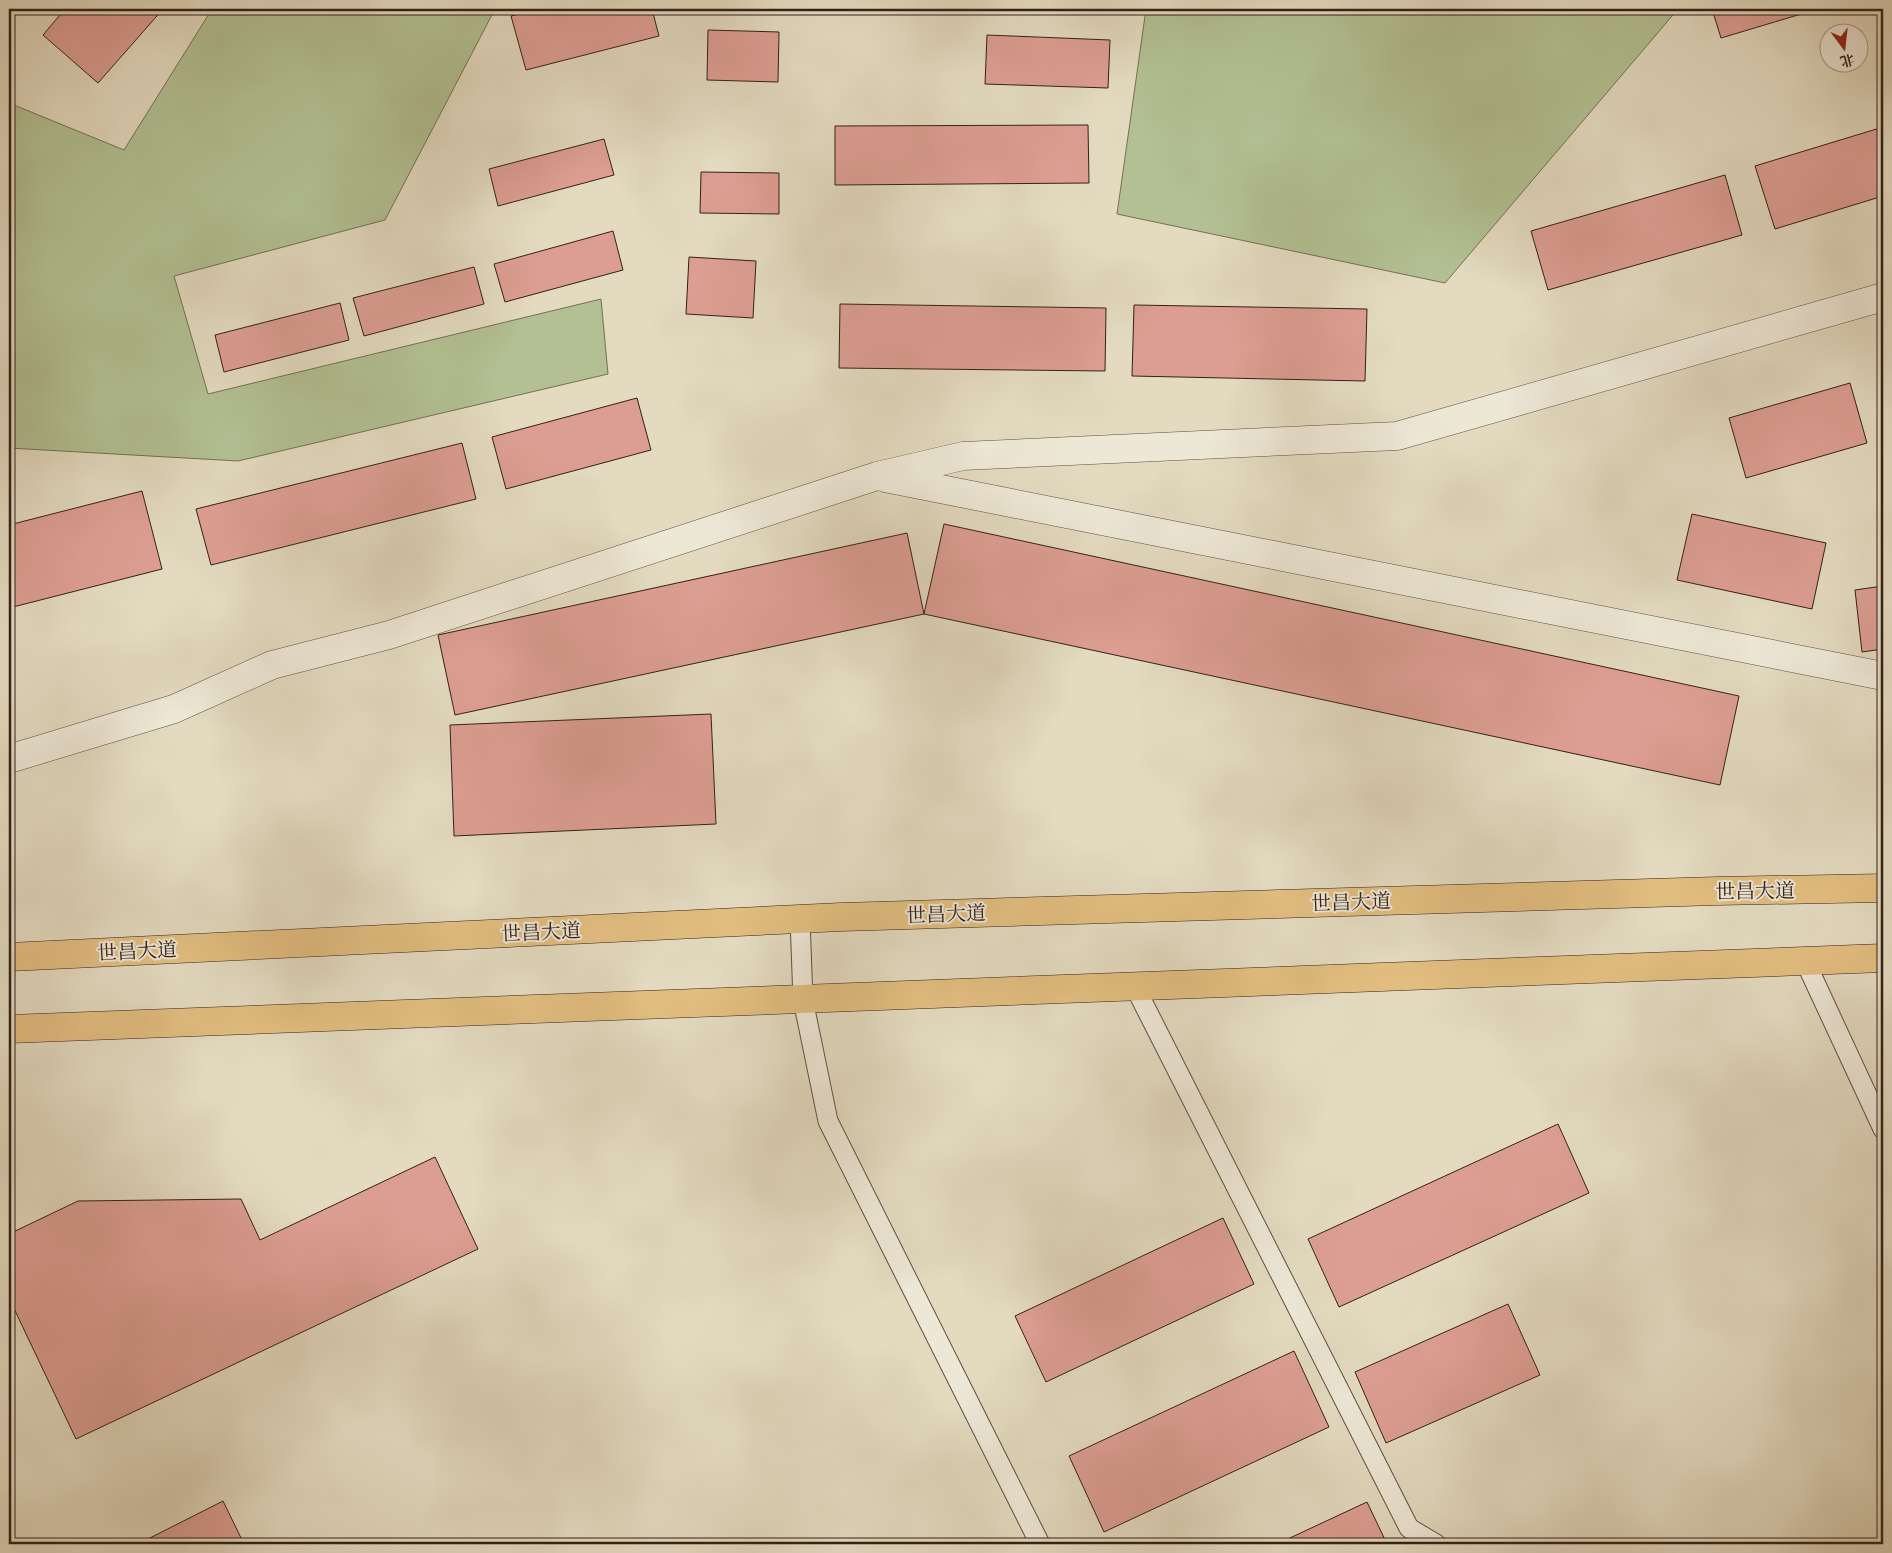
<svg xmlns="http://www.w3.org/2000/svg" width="1892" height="1553" viewBox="0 0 1892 1553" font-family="'EB Garamond','Noto Serif SC',serif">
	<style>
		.green { fill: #b2c093; stroke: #737056 }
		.building { fill: #dc9e92; stroke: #342018 }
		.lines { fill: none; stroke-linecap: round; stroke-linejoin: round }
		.lane-casing { stroke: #604e42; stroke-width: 21 }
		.street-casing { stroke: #604e42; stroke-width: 29 }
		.primary-casing { stroke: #342018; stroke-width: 29 }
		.lane { stroke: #ede7d6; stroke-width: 19 }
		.street { stroke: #ede7d6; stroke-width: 28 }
		.primary { stroke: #e2bd80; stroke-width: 28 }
		.labels { text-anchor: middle; stroke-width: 4; stroke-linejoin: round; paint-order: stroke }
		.street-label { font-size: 20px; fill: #342018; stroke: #ede7d6 }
	</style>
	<rect width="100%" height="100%" fill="#e3dac0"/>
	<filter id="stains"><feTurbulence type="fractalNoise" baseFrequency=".004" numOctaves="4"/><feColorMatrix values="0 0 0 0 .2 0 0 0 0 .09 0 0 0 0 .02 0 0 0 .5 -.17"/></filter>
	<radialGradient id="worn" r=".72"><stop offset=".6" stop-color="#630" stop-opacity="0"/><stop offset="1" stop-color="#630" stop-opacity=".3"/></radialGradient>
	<path class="green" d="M212 9H495L385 220 174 276 208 394 601 299 608 374 238 461 9 448V103L124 150Z
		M1146 9H1678L1445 283 1117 214Z"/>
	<path class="building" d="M65 9H163L98 83 43 35Z
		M539 9H652L659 36 526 70 511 16Z
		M1712 9H1818L1721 38Z
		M708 30 779 32 778 82 707 80Z
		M987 35 1110 40 1108 88 985 84Z
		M1088 125 1089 183 835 185V126Z
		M1883 127V196L1775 229 1755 166Z
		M604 139 614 175 498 206 489 169Z
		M701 172 779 173V214L700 213Z
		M1725 175 1742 235 1548 290 1531 231Z
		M613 231 623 270 505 302 494 264Z
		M689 257 756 261 753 318 686 314Z
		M474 267 484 304 364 336 353 298Z
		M340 303 349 340 224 372 215 335Z
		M840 304 1106 308 1105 371 839 368Z
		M1134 305 1367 309 1365 381 1132 376Z
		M1850 383 1867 443 1746 478 1729 418Z
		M637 398 651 450 506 489 492 437Z
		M462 443 476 499 211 565 196 509Z
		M142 491 162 569 9 608V525Z
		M1692 514 1826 543 1812 609 1677 580Z
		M944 524 1739 696 1720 785 924 614Z
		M907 533 924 614 455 715 438 635Z
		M1883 586V649L1862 652 1855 590Z
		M711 714 716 824 454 836 450 725Z
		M1558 1124 1589 1193 1339 1307 1308 1239Z
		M435 1157 478 1249 76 1439 9 1298V1234L78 1201 241 1199 260 1240Z
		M1223 1218 1254 1284 1046 1382 1015 1316Z
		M1508 1304 1540 1375 1386 1443 1355 1372Z
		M1294 1351 1329 1427 1104 1532 1069 1456Z
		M223 1501 244 1544H141L140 1543Z
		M1367 1502 1387 1544H1277Z"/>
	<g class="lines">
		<defs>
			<path id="lane" d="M800 919 803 1000 828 1121 1040 1544
				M1805 961 1883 1129
				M1135 987 1409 1528 1436 1544"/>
			<path id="street" d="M885 478 1883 676
				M9 759 174 709 272 665 389 635 877 476 963 456 1397 436 1883 297"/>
			<path id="primary" d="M9 957 841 917 1717 891 1883 888
				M9 1029 1883 958"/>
		</defs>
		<use href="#lane" class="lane-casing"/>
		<use href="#street" class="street-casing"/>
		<use href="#primary" class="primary-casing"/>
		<use href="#lane" class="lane"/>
		<use href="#street" class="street"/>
		<use href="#primary" class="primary"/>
	</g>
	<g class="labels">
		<g class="street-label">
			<text transform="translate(1755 891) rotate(-1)" y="7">世昌大道</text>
			<text transform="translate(1351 902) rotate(-2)" y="7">世昌大道</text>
			<text transform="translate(946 914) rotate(-2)" y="7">世昌大道</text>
			<text transform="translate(541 932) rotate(-3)" y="7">世昌大道</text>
			<text transform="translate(137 951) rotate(-3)" y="7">世昌大道</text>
		</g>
	</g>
	<rect width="1892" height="1553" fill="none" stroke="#e3dac0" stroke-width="30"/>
	<rect x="10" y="10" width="1872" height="1533" fill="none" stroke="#342018" stroke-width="2.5"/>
	<rect x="15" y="15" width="1862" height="1523" fill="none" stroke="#342018"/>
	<g transform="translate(1844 48) rotate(165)"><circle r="24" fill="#ede7d6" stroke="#a3978a"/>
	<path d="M0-4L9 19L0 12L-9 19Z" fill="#8f2418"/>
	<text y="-8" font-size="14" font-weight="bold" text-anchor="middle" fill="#342018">北</text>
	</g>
	<rect width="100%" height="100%" filter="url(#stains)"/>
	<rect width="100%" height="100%" fill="url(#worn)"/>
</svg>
